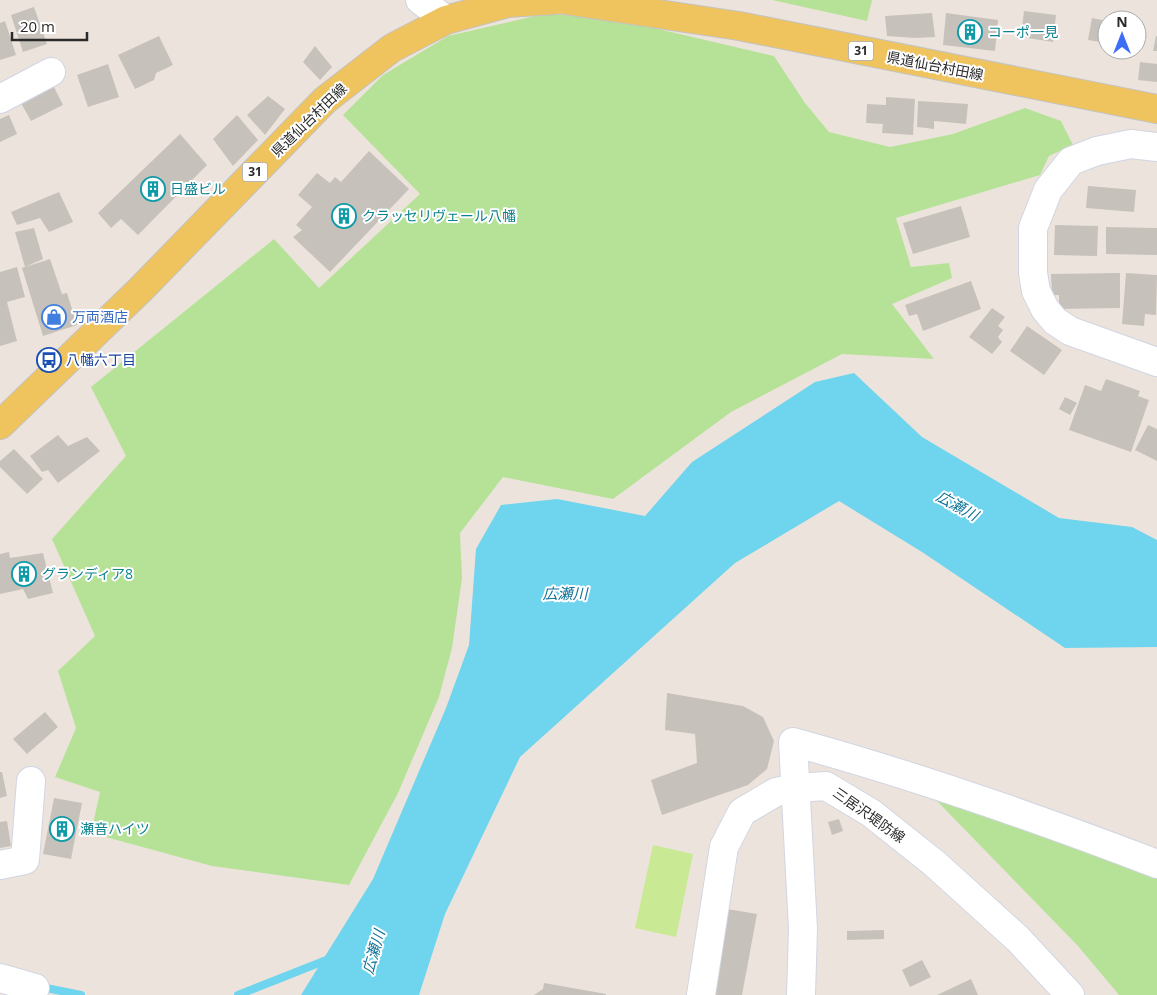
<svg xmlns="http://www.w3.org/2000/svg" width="1157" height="995" viewBox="0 0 1157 995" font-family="'Open Sans','Noto Sans JP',sans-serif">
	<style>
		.green { fill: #b6e298 }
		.pitch { fill: #cae994 }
		.water { fill: #6fd4ed }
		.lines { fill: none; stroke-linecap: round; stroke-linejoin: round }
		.stream { stroke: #6fd4ed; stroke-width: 8 }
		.building { fill: #c7c1bb }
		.minor-casing { stroke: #d1d5e2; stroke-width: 30 }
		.major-casing { stroke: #c3c3c3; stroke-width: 30 }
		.minor { stroke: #fff; stroke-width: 28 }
		.major { stroke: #efc45e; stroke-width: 28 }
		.labels { text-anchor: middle; stroke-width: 4; stroke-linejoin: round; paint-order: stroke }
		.shield { fill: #fff; stroke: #6a6a6a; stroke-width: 1 }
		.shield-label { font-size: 12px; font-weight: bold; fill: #2a2a2a }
		.culture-label { font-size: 14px; fill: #0d838f; stroke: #fff; text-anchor: start }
		.street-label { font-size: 14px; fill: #2a2a2a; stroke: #fff }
		.shop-label { font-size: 14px; fill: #366cbe; stroke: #fff; text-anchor: start }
		.transit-label { font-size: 14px; fill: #164399; stroke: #fff; text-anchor: start }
		.water-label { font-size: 15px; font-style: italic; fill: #0f7298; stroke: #fff }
	</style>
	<rect width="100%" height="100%" fill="#ece4dc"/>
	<path class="green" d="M772 0H872L867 21Z
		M548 13 633 23 774 56 805 103 829 132 890 147 953 134 1025 108 1061 121 1073 145 1049 156 1040 175 896 218 911 267 949 263 952 278 892 304 934 359 842 354 731 412 613 499 503 477 460 533 462 578 452 648 439 697 398 793 349 885 212 866 91 833 100 792 55 777 76 728 58 671 95 636 52 539 126 456 91 387 274 239 319 288 420 194 343 115 383 75 448 36Z
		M936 800 1147 866 1157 871V995H1119L1078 946Z"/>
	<path class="pitch" d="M653 845 693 854 676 937 635 928Z"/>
	<path class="water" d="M854 373 922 437 1059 518 1132 527 1157 540V647L1065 648 922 552 839 501 735 563 520 757 445 914 419 995H301L373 879 446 708 469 645 476 549 501 505 557 499 645 516 692 462 815 382Z"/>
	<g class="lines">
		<path class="stream" d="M41 987 81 995
			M238 995 329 959"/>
	</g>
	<path class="building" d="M34 7 47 44 23 52 11 15Z
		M1024 11 1056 15 1053 42 1021 37Z
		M932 13 935 37 915 38 887 36 885 16Z
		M946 13 998 20 995 51 943 45Z
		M1092 18 1107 21V43L1088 40Z
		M5 21 16 55 0 60V23Z
		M1137 25 1141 26 1139 48H1137Z
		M159 36 173 65 156 73 154 80 135 89 118 55Z
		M1156 36H1157V51H1153Z
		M315 46 332 67 320 80 303 62Z
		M1140 62 1157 64V82L1138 80Z
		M108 64 119 97 88 107 77 75Z
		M54 87 63 105 31 121 21 103Z
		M268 96 285 109 265 135 247 115Z
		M886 97 915 99 913 135 882 133 883 124 866 123 867 104 886 105Z
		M918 101 968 104 966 124 934 121V129L917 127Z
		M9 115 17 134 0 142V119Z
		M237 115 258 140 233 166 213 139Z
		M180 134 207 165 138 235 121 219 111 228 98 213Z
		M369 151 409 189 330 272 293 237 302 230 296 225 312 207 298 195 317 173 330 183 335 177 341 182Z
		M1088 186 1136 190 1134 212 1086 208Z
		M59 192 73 222 49 232 40 218 17 225 11 212Z
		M961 206 970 237 913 254 903 223Z
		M1055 225 1098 226 1097 256 1054 255Z
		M1106 227 1157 228V255L1106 254Z
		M34 228 43 259 25 267 15 232Z
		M50 259 62 294 67 293 77 325 43 336 22 268Z
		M17 267 25 297 7 302 17 341 0 346V272Z
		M1120 273V308L1059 309V295H1052L1051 274Z
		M1126 273 1157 275 1156 315 1145 314 1144 326 1122 324Z
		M971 281 981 309 923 331 917 314 909 316 905 305Z
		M992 308 1005 317 998 326 1003 330 998 337 1002 342 992 354 969 337Z
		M1027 326 1062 350 1044 375 1010 351Z
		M1106 379 1140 391 1138 396 1149 400 1131 452 1069 430 1085 385 1101 391Z
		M1065 397 1077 403 1070 415 1059 409Z
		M1148 425 1157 429V461L1135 450Z
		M58 435 68 446 87 437 100 451 58 483 48 470 42 472 30 456Z
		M14 449 43 479 27 494 0 467V461Z
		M9 552 10 558 43 553 53 593 28 599 23 589 0 594V554Z
		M667 693 743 706 763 717 774 741 767 769 748 785 662 815 651 780 697 763 695 734 665 730Z
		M45 712 58 727 27 754 13 739Z
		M0 772H2L7 796 0 798Z
		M54 798 82 803 71 859 43 854Z
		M839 819 843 831 832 835 828 822Z
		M7 821 11 846 0 848V822Z
		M727 909 757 914 742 995H711Z
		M884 930V939L847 940V931Z
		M922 960 931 977 910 987 902 970Z
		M971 979 978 995H937Z
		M544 983 606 994V995H534L543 989Z"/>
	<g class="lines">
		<defs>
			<path id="minor" d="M420 0 446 20
				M0 99 51 72
				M1157 147 1131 144 1097 151 1071 161 1048 190 1033 228V273L1036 291 1045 309 1055 321 1070 331 1157 362
				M0 865 25 860 31 781
				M0 978 35 988
				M701 995 724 847 742 812 776 792 796 788 826 786 871 813 934 863 1018 939 1070 995
				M801 995 803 929 793 742C917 776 1037 818 1157 864"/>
			<path id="major" d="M564 0 739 26 1157 109
				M0 425 141 289 325 100 392 48 446 20 508 3 556 0"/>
		</defs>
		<use href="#minor" class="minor-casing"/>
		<use href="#major" class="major-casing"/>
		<use href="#minor" class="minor"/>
		<use href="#major" class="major"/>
	</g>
	<defs>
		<symbol id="building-ring" viewBox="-11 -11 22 22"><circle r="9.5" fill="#fff" stroke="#0f9aa8" stroke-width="1.5"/><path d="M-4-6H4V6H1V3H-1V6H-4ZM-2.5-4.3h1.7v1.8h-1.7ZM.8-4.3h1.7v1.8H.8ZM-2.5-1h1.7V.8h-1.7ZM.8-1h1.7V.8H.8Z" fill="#0f9aa8"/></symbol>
		<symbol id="shop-ring" viewBox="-11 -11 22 22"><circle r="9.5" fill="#fff" stroke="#3f7fe0" stroke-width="1.5"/><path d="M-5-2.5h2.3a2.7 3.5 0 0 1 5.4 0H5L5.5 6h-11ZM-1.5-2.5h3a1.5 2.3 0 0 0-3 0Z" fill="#3f7fe0"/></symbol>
		<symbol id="bus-ring" viewBox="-11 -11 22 22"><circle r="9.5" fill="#fff" stroke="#1a4fb4" stroke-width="1.5"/><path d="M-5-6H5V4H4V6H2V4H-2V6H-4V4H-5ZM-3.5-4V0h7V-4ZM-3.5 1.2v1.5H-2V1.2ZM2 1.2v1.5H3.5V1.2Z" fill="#1a4fb4"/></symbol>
	</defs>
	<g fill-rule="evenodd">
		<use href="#building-ring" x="956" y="18" width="28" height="28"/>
		<use href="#building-ring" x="139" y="175" width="28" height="28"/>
		<use href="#building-ring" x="330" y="202" width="28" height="28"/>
		<use href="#shop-ring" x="40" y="303" width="28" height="28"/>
		<use href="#bus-ring" x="35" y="346" width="28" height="28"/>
		<use href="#building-ring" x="10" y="560" width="28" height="28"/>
		<use href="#building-ring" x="48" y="815" width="28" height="28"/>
	</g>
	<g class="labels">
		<g class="shield">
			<rect x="848.5" y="41.5" width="25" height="19" rx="4"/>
			<rect x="242.5" y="162.5" width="25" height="19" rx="4"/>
		</g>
		<g class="shield-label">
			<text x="861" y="55">31</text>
			<text x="255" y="176">31</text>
		</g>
		<g class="culture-label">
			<text x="988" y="37">コーポ一見</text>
			<text x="170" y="194">日盛ビル</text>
			<text x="362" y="221">クラッセリヴェール八幡</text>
			<text x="42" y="579">グランディア8</text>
			<text x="80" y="834">瀬音ハイツ</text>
		</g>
		<g class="street-label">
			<text transform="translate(935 66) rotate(11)" y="5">県道仙台村田線</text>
			<text transform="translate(309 120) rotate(-44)" y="5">県道仙台村田線</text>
			<text transform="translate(869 815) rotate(35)" y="5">三居沢堤防線</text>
		</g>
		<g class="shop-label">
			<text x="72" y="322">万両酒店</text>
		</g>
		<g class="transit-label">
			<text x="66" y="365">八幡六丁目</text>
		</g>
		<g class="water-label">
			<text transform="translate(957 506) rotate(29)" y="5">広瀬川</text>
			<text x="565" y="599">広瀬川</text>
			<text transform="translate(374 952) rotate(-74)" y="5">広瀬川</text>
		</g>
	</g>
	<g transform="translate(1122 35)"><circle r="24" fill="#ffffff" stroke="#aaaaaa"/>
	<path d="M0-4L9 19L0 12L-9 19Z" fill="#3d6cf7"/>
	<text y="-8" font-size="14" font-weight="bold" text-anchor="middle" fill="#2a2a2a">N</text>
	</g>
	<path d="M12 32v8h75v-8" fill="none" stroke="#2a2a2a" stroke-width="2.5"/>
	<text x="20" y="32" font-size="15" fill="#2a2a2a" stroke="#ffffff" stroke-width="4" paint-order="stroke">20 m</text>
</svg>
